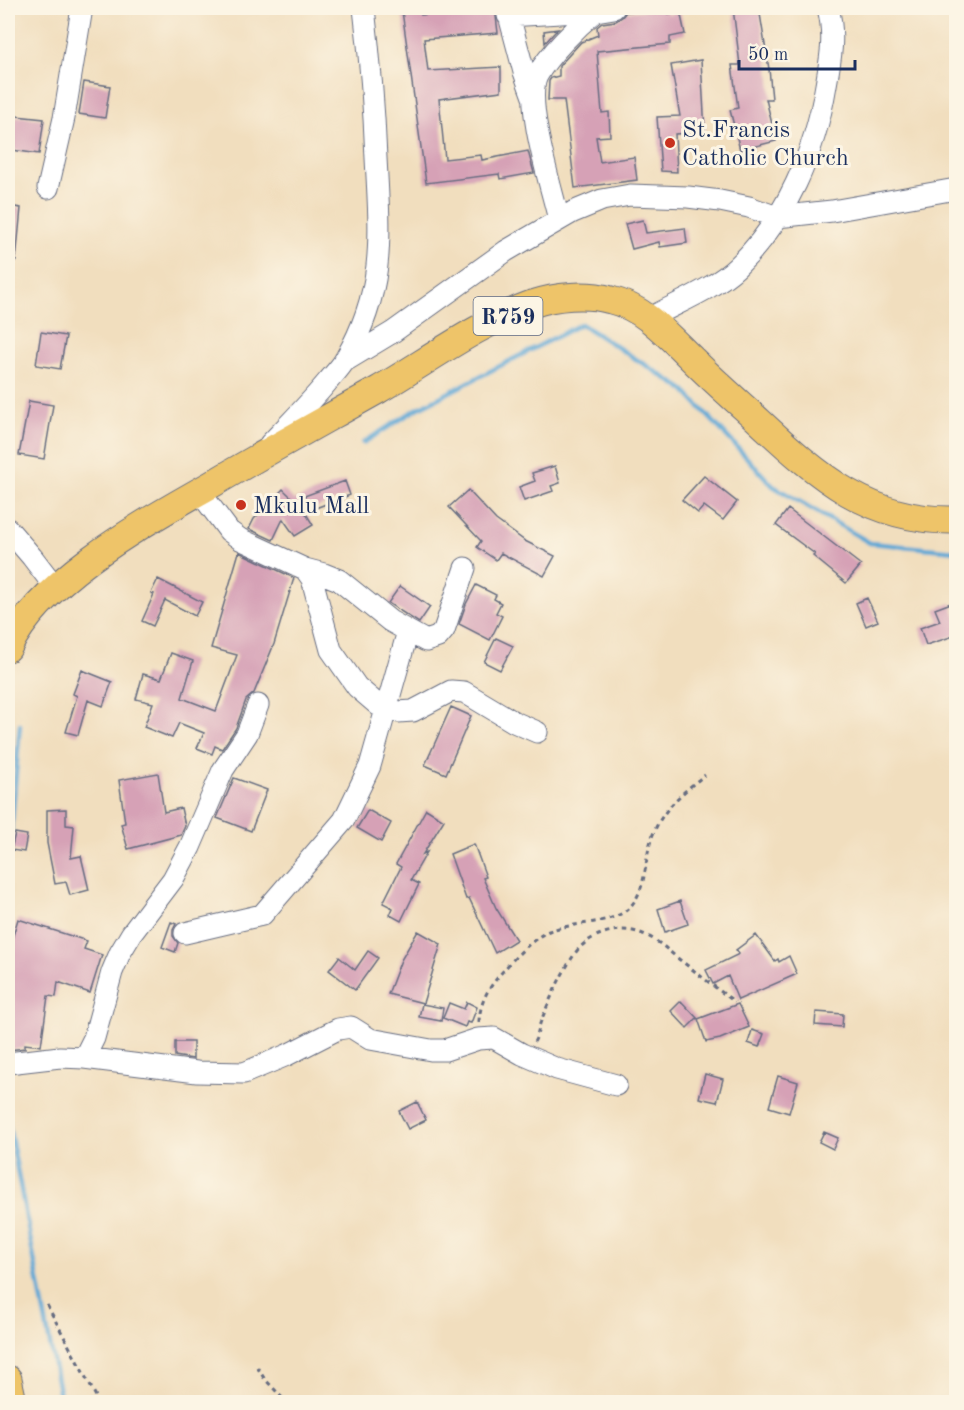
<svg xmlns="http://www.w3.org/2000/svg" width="964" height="1410" viewBox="0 0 964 1410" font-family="'Old Standard TT',serif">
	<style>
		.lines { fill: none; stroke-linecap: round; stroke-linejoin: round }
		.stream { stroke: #5da7d5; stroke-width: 4.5 }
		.building { fill: #d6a1b6 }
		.minor-casing { stroke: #666c80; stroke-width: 23 }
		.major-casing { stroke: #666c80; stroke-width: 29 }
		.path { stroke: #666c80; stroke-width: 3; stroke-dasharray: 4.5 4.5; stroke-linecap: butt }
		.minor { stroke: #fff; stroke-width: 21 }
		.major { stroke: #eec469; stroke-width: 27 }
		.poi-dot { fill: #c8321e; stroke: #fcf5e5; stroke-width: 2 }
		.labels { text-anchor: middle; stroke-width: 6; stroke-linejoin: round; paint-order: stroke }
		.shield { fill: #fcf5e5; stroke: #5e6a86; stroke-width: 1.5 }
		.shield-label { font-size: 22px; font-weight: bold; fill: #1b2f5e }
		.poi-label { font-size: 24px; fill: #1b2f5e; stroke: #fcf5e5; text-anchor: start }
	</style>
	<rect width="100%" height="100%" fill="#fcf5e5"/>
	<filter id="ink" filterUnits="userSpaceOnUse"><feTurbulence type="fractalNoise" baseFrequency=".0167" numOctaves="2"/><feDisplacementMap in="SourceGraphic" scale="12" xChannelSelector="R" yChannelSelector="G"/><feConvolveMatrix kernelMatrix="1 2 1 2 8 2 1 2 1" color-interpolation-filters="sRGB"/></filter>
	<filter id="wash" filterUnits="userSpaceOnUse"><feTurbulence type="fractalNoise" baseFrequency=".008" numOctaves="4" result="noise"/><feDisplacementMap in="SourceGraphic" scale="24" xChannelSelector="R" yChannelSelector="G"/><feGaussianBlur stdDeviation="1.35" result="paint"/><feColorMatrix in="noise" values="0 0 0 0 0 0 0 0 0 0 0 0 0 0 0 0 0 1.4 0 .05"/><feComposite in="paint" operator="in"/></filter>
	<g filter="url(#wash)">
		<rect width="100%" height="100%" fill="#f1debe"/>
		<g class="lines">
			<path class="stream" d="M363 443 415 410 581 324 683 389 773 486 870 543 956 551
				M8 866 20 725
				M8 1121 61 1402"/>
		</g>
		<g id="blocks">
			<path class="building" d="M476 8H495L498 33 424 39 428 71 501 67V91L439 99 445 159 481 155 482 160 528 151 534 173 500 179 499 174 426 183 402 11 421 9V15L476 10Z
				M665 8H667L668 14 680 11 685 34 670 37V44L597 51 602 113 609 112 610 136 596 137 600 162 634 157 637 180 575 188 564 100H548L549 81 551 78 559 76V66L581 42 598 35 597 27 602 23 616 21 622 17 626 12Z
				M733 8H759L769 69 772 99H766L776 141 740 150 730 110 738 108 732 65H740Z
				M558 29 554 33 545 43 544 31Z
				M701 60 705 132 675 134 677 172 661 171 657 117 680 116 671 65Z
				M84 82 110 86 105 118 79 114Z
				M16 116 44 119 39 154 12 150Z
				M8 206 21 208 16 261 8 260Z
				M643 220 646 233 685 228 687 243 660 247 659 242 632 249 625 224Z
				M41 332 66 336 60 369 36 365Z
				M29 401 53 405 44 459 19 455Z
				M555 466 560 483 551 486 553 491 524 501 519 487 535 481 532 473Z
				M704 476 737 502 723 520 704 506 698 513 682 500Z
				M345 481 350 495 305 512 313 525 295 536 283 519 273 540 249 529 254 519 283 489 294 500Z
				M468 490 496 520 525 541 555 556 544 576 501 553 496 560 477 547 481 541 449 507Z
				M788 509 861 565 846 583 813 556 815 554 776 525Z
				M239 552 294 578 274 644 254 693 246 700 236 728 222 749 215 746 212 754 197 748 204 733 179 723 172 738 144 727 153 703 136 699 143 674 161 679 171 653 193 661 182 698 216 711 237 655 211 648Z
				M158 579 202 602 195 616 165 600 153 626 142 621 154 594 151 593Z
				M476 585 496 595 494 599 501 603 496 613 502 616 490 640 459 624 466 604Z
				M400 586 430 607 419 623 388 603Z
				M867 598 878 621 866 626 856 603Z
				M951 603 957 619V635L926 645 920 628 940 621 935 609Z
				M496 638 513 646 500 670 484 662Z
				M82 670 112 682 103 706 88 700 78 735 66 732 77 696 73 694Z
				M451 707 471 716 446 774 425 765Z
				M158 773 164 812 181 808 185 826 181 835 128 849 121 824 125 823 119 780Z
				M234 778 267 790 251 831 217 818Z
				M66 809V825L74 826 71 858 81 856 89 890 70 895 66 882 55 884 47 843V810Z
				M426 809 444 820 423 854 427 852 411 880 419 884 401 921 390 915 393 908 383 903 401 867 396 864Z
				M368 810 391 823 381 842 357 828Z
				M15 833 27 835 24 852 11 850Z
				M474 844 486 877 483 878 496 908 516 940 495 953 469 898 466 899 450 854Z
				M680 901 688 924 665 932 658 909Z
				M18 919 87 941 84 949 102 955 90 993 58 982 56 997 48 996 41 1046 25 1044V1048L8 1050V1018L11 996 8 995V952Z
				M171 922 176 924 173 930V936L178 943 175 952 162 947Z
				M418 931 441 944 423 1003 388 994 401 960Z
				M756 935 775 961 778 959 779 962 789 956 797 974 738 1000 728 976 713 984 706 970 739 954 736 950Z
				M368 951 378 958 355 990 329 970 339 957 355 970Z
				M681 1001 697 1018 687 1028 671 1011Z
				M467 1002 477 1007 471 1023 467 1022 465 1027 443 1018 449 1003 464 1009Z
				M422 1004 443 1008 441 1021 419 1017Z
				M738 1004 749 1027 720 1039 706 1042 698 1019Z
				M816 1012 843 1014 842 1027 815 1025Z
				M752 1030 764 1034 759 1047 748 1043Z
				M175 1042H193V1059L175 1056Z
				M705 1074 723 1079 717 1102 699 1098Z
				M778 1076 798 1082 789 1113 769 1107Z
				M417 1102 426 1120 408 1129 399 1111Z
				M824 1132 838 1138 833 1149 819 1142Z"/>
		</g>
	</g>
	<g filter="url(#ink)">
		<use href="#blocks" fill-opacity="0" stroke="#666c80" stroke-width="1.5"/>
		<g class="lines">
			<defs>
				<path id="minor" d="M507 8 524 72 533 97
					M508 16 596 11 614 8
					M48 188 64 118 82 8
					M559 220C552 189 524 103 537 76 548 55 578 26 596 11
					M650 318C677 303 715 288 737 267 787 219 815 152 826 85 831 57 835 35 828 8
					M345 361 393 332 506 251 573 212 602 200 630 195 688 197 720 201 749 207 777 217 832 211 956 189
					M270 444C290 423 311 402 329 380 335 373 342 366 346 358 386 288 380 235 376 158 374 108 370 58 364 8
					M199 491 229 531 240 539 305 569 312 579 331 650 357 687 378 705 398 712 413 711 451 691 464 692 514 722 537 732
					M8 529 32 557 55 587
					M305 569 324 574 339 580 390 621 426 641 438 637 444 630 465 568
					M185 933 262 915 344 820 370 766 408 631
					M84 1058 94 1038 112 972 120 953 132 933 173 879 190 847 223 770 247 734 258 705
					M8 1063 60 1057 84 1058 197 1072 244 1073 287 1055 338 1029 351 1027 370 1039 431 1050H445L478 1039 494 1038 522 1054 557 1069 616 1085"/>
				<path id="major" d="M8 648C42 577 148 521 214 483 268 451 323 421 378 390 428 361 477 324 532 304 556 296 586 293 611 300 645 308 668 336 692 359 714 381 737 401 759 421 819 477 870 522 956 520
					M8 1379 13 1402"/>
			</defs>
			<use href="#minor" class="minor-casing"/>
			<use href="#major" class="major-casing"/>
			<path class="path" d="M479 1022C479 1013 483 999 488 991 499 973 530 939 549 931 572 922 610 925 628 909 649 889 643 857 654 832 663 809 686 789 705 775
				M534 1042C538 1036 538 1028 541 1021 550 999 561 974 574 955 587 934 620 924 643 934 659 940 670 953 684 963 701 976 717 989 735 1002
				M47 1305 99 1402
				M257 1367 264 1378 286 1402"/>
			<use href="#minor" class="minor"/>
			<use href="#major" class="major"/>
		</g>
	</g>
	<g class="poi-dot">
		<circle cx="670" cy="143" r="6"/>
		<circle cx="241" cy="505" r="6"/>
	</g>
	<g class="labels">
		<rect class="shield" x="473.5" y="297" width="69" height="38" rx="4.5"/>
		<g class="shield-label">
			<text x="508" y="324">R759</text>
		</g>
		<g class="poi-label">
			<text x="682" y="137">St.Francis<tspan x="682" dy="28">Catholic Church</tspan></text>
			<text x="253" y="513">Mkulu Mall</text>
		</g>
	</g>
	<rect width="964" height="1410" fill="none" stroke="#fcf5e5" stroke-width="30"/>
	<path d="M739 60v9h116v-9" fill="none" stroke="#1b2f5e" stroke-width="3"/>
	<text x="748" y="60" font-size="18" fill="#1b2f5e" stroke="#fcf5e5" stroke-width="4.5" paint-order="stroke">50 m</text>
</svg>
